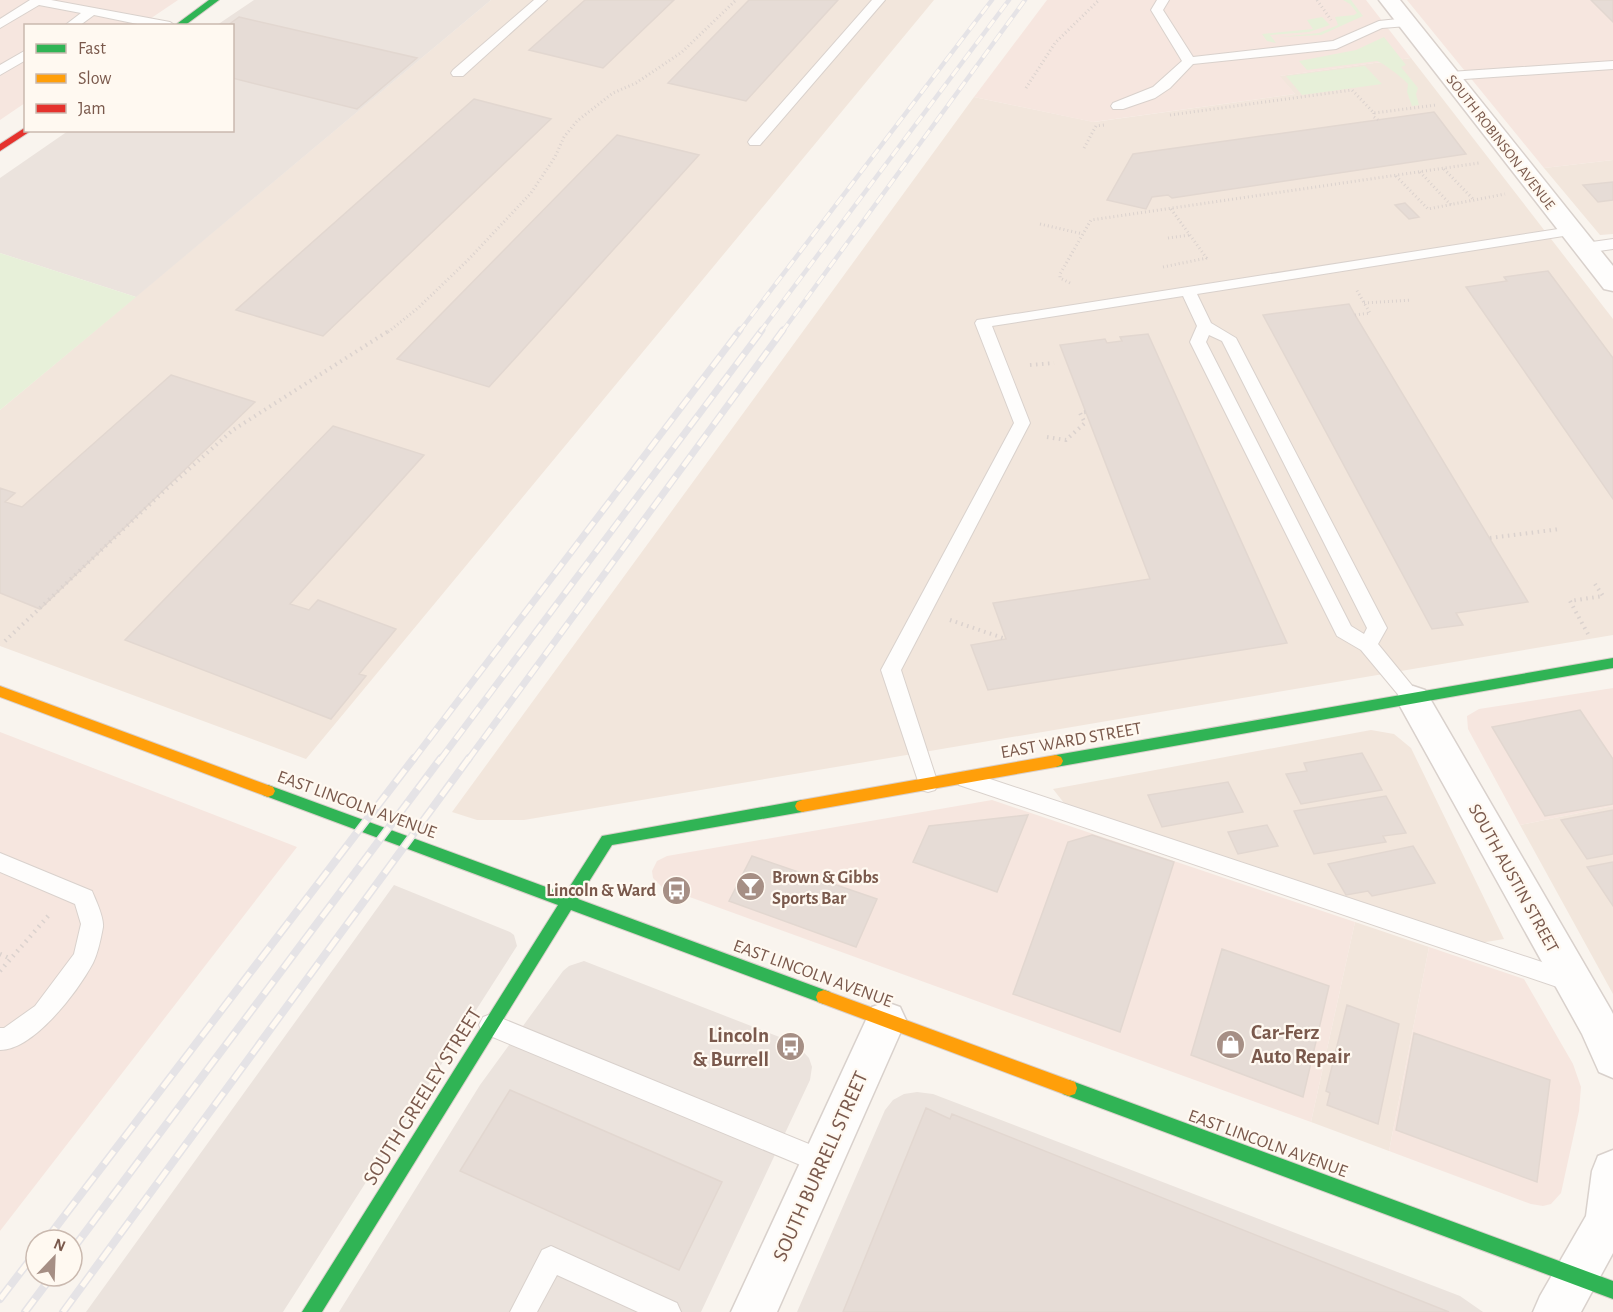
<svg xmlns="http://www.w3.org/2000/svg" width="1613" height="1312" viewBox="0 0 1613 1312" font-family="'Alegreya Sans',sans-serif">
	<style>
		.residential { fill: #f2e6dc }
		.commercial { fill: #f6e6df }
		.industrial { fill: #ebe3dd }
		.green { fill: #e7f0d9 }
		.building { fill: #e6dcd6; stroke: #e2d7d0; stroke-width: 1.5 }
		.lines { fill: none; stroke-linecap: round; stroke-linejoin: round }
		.lane-casing { stroke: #d9d1cc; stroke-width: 2 }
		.street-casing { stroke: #d9d1cc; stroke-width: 3 }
		.fast-casing { stroke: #d9cfca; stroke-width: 2 }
		.slow-casing { stroke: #d9cfca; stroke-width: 2 }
		.jam-casing { stroke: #d9cfca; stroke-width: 2 }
		.path-far2 { stroke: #dbd2ce; stroke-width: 3; stroke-dasharray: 1 3; stroke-linecap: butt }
		.path-far1 { stroke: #dbd2ce; stroke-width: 4; stroke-dasharray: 1.5 4.5; stroke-linecap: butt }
		.path { stroke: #dbd2ce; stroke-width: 4.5; stroke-dasharray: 1.5 5; stroke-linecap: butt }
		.lane { fill: #fefdfc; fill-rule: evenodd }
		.street { fill: #fefdfc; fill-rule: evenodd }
		.fast { fill: #30b455; fill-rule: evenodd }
		.slow { fill: #ff9f0a; fill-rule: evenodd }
		.jam { fill: #e5322d; fill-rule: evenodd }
		.rail-far2-casing { stroke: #e5e3e6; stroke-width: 4.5 }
		.rail-far1-casing { stroke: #e5e3e6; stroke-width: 7 }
		.rail-casing { stroke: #e5e3e6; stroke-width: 8 }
		.rail-far2 { stroke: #fff9f1; stroke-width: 3; stroke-dasharray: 10; stroke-linecap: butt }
		.rail-far1 { stroke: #fff9f1; stroke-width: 4.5; stroke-dasharray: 13; stroke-linecap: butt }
		.rail { stroke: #fff9f1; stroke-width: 5; stroke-dasharray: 16; stroke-linecap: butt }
		.labels { text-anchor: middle; stroke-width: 4.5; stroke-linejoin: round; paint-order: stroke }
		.far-street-label { font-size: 15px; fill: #7a594c; stroke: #fff9f1 }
		.street-label { font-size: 18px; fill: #7a594c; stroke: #fff9f1 }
		.poi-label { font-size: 18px; font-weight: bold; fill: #7a594c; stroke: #fff9f1; text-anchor: start }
		.near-poi-label { font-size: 21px; font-weight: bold; fill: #7a594c; stroke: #fff9f1; text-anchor: start }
		.near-street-label { font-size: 21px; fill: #7a594c; stroke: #fff9f1 }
	</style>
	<rect width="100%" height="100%" fill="#f9f4ee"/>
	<path class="residential" d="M491 0H934L306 759 0 646V410Z
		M1411 58 1613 319V635L524 820H477L452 812 974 97 1094 122 1295 94 1279 76Z
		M1613 160V234L1600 235 1544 168Z
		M1371 730 1394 734 1411 748 1504 939 1480 943 1064 803 1053 789Z
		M1613 806V994L1520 825Z
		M1355 922 1429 947 1389 1151 1311 1122Z"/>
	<path class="commercial" d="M0 0H178L141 25 26 26 25 103 0 120Z
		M1047 0H1366L1411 58 1280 76 1295 94 1093 122 974 97Z
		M1407 0H1613V160L1544 168Z
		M1613 688V806L1520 825 1468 729 1467 716 1479 709Z
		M0 732 297 847 0 1231Z
		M992 800 1355 922 1311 1122 662 887 653 878 652 871 657 861 667 856Z
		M1429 947 1524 979 1573 1064 1581 1087 1579 1111 1561 1193 1551 1204 1543 1206 1531 1204 1389 1151Z"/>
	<path class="industrial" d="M254 0H491L136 297 0 253V178L68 131 232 130V26L217 25Z
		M394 885 510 932 514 935 517 946 283 1312H86Z
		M584 961 795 1043 809 1058 812 1067 810 1080 701 1312H339L480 1085 563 971 569 966Z
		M917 1092 933 1094 1460 1296 1483 1312H797L885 1110 893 1100 904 1094Z"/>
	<path class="green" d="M1343 0H1351L1363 16 1321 35 1280 37 1319 33 1338 25 1335 17 1354 15 1357 13 1350 4Z
		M1322 17 1330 25 1309 32 1270 35 1276 43 1267 41 1262 34 1313 29 1307 20Z
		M1384 37 1406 65 1401 67 1418 88 1416 94 1419 105 1412 106 1407 92 1408 84C1403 78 1383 63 1377 61L1307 70 1299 61 1356 50Z
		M1365 66 1382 84 1302 95 1286 76Z
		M0 253 136 297 0 410Z"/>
	<path class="building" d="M585 0H674L603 68 529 50Z
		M749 0H838L746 101 668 83Z
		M1591 0H1613V22Z
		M239 17 417 58 357 109 232 78V26H227Z
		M474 99 551 119 323 336 236 310Z
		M1434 112 1466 154 1172 198 1168 195 1152 197 1146 209 1107 200 1133 154Z
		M617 135 699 155 489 387 397 359Z
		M1613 182V200L1598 202 1583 185Z
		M1405 203 1419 217 1409 219 1395 205Z
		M1548 271 1613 358V499L1466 287 1507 281 1504 277Z
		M1349 304 1355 315 1528 602 1456 613 1463 625 1432 629 1263 315Z
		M1148 334 1287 643 988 690 971 645 1006 639 993 603 1150 579 1060 345 1105 339 1107 343 1122 341 1120 337Z
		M171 375 255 402 40 609 0 593V488L15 493 5 502 22 507Z
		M333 426 424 455 290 604 309 610 318 600 396 629 359 674 366 676 331 719 125 640Z
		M1580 710 1613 759V804L1545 816 1492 727Z
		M1362 753 1382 790 1301 804 1286 774 1307 771 1304 763Z
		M1228 782 1243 812 1162 827 1148 795Z
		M1386 796 1406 833 1383 836 1386 842 1314 854 1294 811Z
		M1613 810V854L1587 859 1561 820Z
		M1028 815 997 892 913 862 929 826Z
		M1267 825 1278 846 1238 854 1228 832Z
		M1092 835 1174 862 1120 1032 1013 994 1068 842Z
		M1413 846 1435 883 1372 896 1368 891 1346 895 1328 864Z
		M752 856 877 899 856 947 729 901Z
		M1613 862V906L1587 867Z
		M1222 949 1329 986 1303 1097 1191 1055Z
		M1347 1005 1399 1024 1378 1124 1327 1105 1330 1093 1326 1091Z
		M1414 1033 1550 1080 1537 1182 1396 1130Z
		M510 1090 722 1182 679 1270 460 1171Z
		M926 1108 950 1119 952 1114 1449 1312H843Z"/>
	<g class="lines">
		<defs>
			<path id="lane" d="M30 0H51L170 22 176 26H147L94 15 79 26H64L81 13 39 5 0 28V19Z
				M534 0H547L463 76H453L451 73 453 70Z
				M872 0H885L760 145H750L748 142 750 139Z
				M1157 0H1169L1163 10 1193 57 1333 41 1379 21 1407 18 1413 22 1407 26 1382 28 1336 49 1193 64 1170 88 1155 98 1123 109H1113L1111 106 1113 103 1153 87 1182 61 1151 10Z
				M26 50V60L0 75V65Z
				M1613 61V69L1450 80 1443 76 1450 72Z
				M1571 227 1578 231 1576 234 1197 294 1211 323 1236 338 1387 628 1378 644 1423 699 1420 704 1413 707 1406 704 1361 650 1337 636 1190 342 1197 326 1183 296 992 326 1030 423 901 670 938 784 935 790 928 792 921 790 881 670 1014 423 975 323 977 320ZM1209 335 1222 341 1367 628 1364 634 1351 626 1206 342Z
				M1613 239V249L1585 253 1577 248 1585 243Z
				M966 771 1572 972 1580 975 1584 982 1580 989 1572 992 959 785 956 779 959 773Z
				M0 853 92 891C96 901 104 917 103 927 101 938 98 953 93 963 78 991 34 1050 0 1050V1028H4L35 1006 74 954 81 924 75 904 0 872Z
				M491 1014 831 1153 835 1162 831 1171 822 1174 483 1033 479 1025 483 1017Z
				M551 1246 677 1303 681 1312H638L557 1275 537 1312H510L542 1250Z"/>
			<path id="street" d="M1379 0H1400L1613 266V291L1604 289Z
				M1413 686 1425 690 1611 1010 1613 1014V1078L1599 1072 1582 1034 1396 699 1401 690Z
				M886 1002 900 1007 906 1020 777 1312H731L872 1007Z
				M1613 1150V1253L1581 1312H1533L1540 1296 1586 1216 1592 1171 1598 1156Z"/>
			<path id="fast" d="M209 0H219L184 26H174Z
				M1613 658V668L1056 767 1051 765 1049 761 1051 757 1056 755Z
				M268 785 565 894 602 836 802 800 807 802 809 806 807 810 802 812 612 845 578 899 830 992 832 997 830 1002 824 1004 571 910 322 1312H302L558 905 263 795 261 791 263 787Z
				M1069 1080 1613 1281V1299L1063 1094 1061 1088 1063 1082Z"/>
			<path id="slow" d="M0 686 273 787 275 791 273 795 268 797 263 795 0 697Z
				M1056 755 1061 757 1063 761 1061 765 1056 767 802 812 797 810 795 806 797 802 802 800Z
				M824 990 1069 1080 1075 1082 1077 1088 1075 1094 1069 1096 818 1002 816 997 818 992Z"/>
			<path id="jam" d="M26 127V130H30L29 132 0 151V144Z"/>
		</defs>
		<use href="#lane" class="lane-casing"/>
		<use href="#street" class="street-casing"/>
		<use href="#fast" class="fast-casing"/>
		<use href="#slow" class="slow-casing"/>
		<use href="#jam" class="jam-casing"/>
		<path class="path-far2" d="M1317 0 1331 20
			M1026 88 1055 43 1099 0
			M1374 113V117L1378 120
			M1170 115 1352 90 1374 113 1436 105
			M1084 148 1096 126 1104 125
			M1444 169 1474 200
			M1420 172 1451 205
			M1396 176 1428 209 1505 194
			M1171 209 1208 260
			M1040 224 1083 234
			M1168 238 1190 235
			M1163 267 1207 258
			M1070 283 1060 278V274L1091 220 1479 163
			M1364 303 1411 300
			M1355 315 1370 313 1356 289
			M388 332 418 308 467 261 531 193 555 157 564 137 577 121 613 93 636 83 682 52 736 0"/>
		<path class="path-far1" d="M1030 365 1054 363
			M1047 437 1066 440 1085 423 1080 413 1086 412
			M1490 538 1560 529
			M950 620 1006 639
			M1588 634 1570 601 1603 596 1595 584
			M5 641 162 493 233 430 390 330"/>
		<path class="path" d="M0 954 11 959
			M0 971 49 915"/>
		<use href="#lane" class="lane"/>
		<use href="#street" class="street"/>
		<use href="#fast" class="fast"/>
		<use href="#slow" class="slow"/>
		<use href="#jam" class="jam"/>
		<defs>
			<path id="rail-far2" d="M739 332 992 0
				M760 332 1009 0
				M782 332 1025 0"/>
			<path id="rail-far1" d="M413 760 740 330
				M440 760 762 330
				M468 760 783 330"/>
			<path id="rail" d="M46 1240 414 758
				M72 1250 441 758
				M0 1299 36 1252
				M25 1312 52 1276
				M63 1312 469 758"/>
		</defs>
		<use href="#rail-far2" class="rail-far2-casing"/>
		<use href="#rail-far1" class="rail-far1-casing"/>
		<use href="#rail" class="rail-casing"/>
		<use href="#rail-far2" class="rail-far2"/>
		<use href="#rail-far1" class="rail-far1"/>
		<use href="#rail" class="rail"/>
	</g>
	<defs>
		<symbol id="bar-disc" viewBox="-11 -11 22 22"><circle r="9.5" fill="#a68f85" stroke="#fff9f1"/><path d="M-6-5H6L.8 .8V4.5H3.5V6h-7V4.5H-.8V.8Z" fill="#fff"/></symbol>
		<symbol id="bus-disc" viewBox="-11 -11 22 22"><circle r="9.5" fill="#a68f85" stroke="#fff9f1"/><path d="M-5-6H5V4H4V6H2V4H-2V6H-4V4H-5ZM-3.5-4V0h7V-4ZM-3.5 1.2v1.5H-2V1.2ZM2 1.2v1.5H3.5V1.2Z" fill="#fff"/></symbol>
		<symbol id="shop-disc" viewBox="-11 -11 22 22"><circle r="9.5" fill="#a68f85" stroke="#fff9f1"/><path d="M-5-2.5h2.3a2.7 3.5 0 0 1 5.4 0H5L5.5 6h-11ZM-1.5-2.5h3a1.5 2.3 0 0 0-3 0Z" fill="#fff"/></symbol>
	</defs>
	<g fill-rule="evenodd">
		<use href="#bar-disc" x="734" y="870" width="33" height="33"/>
		<use href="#bus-disc" x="660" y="874" width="33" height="33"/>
		<use href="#shop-disc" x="1214" y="1028" width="33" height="33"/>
		<use href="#bus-disc" x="774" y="1030" width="33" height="33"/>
	</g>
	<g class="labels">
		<g class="far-street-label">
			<text transform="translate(1501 142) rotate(52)" y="5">SOUTH ROBINSON AVENUE</text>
		</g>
		<g class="street-label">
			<text transform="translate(1071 740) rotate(-10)" y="6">EAST WARD STREET</text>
			<text transform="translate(357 804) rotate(20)" y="6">EAST LINCOLN AVENUE</text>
			<text transform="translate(1514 878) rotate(61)" y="6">SOUTH AUSTIN STREET</text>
			<text transform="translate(813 973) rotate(20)" y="6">EAST LINCOLN AVENUE</text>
			<text transform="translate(1268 1143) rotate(20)" y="6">EAST LINCOLN AVENUE</text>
		</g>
		<g class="poi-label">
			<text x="772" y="883">Brown &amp; Gibbs<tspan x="772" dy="21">Sports Bar</tspan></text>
			<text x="656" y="896" text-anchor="end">Lincoln &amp; Ward</text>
		</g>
		<g class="near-poi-label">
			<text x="1251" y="1039">Car-Ferz<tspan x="1251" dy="24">Auto Repair</tspan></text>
			<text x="769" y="1042" text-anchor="end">Lincoln<tspan x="769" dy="24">&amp; Burrell</tspan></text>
		</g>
		<g class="near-street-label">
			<text transform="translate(422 1096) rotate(-58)" y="7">SOUTH GREELEY STREET</text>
			<text transform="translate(820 1166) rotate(-66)" y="7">SOUTH BURRELL STREET</text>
		</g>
	</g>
	<rect x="24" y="24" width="210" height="108" fill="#fff9f1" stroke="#cab9af" stroke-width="1.5"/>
	<rect x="36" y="44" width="30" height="9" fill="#30b455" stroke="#cab9af" stroke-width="1.5"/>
	<text x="78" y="54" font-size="18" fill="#7a594c">Fast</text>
	<rect x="36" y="74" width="30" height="9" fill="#ff9f0a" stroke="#cab9af" stroke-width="1.5"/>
	<text x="78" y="84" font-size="18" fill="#7a594c">Slow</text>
	<rect x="36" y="104" width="30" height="9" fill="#e5322d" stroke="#cab9af" stroke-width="1.5"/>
	<text x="78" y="114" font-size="18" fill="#7a594c">Jam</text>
	<g transform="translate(54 1258) rotate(23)"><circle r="28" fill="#fff9f1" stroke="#cab9af" stroke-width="1.5"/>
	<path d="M0-4.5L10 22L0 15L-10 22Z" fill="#a68f85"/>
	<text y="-9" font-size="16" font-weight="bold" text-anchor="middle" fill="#7a594c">N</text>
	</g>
</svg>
